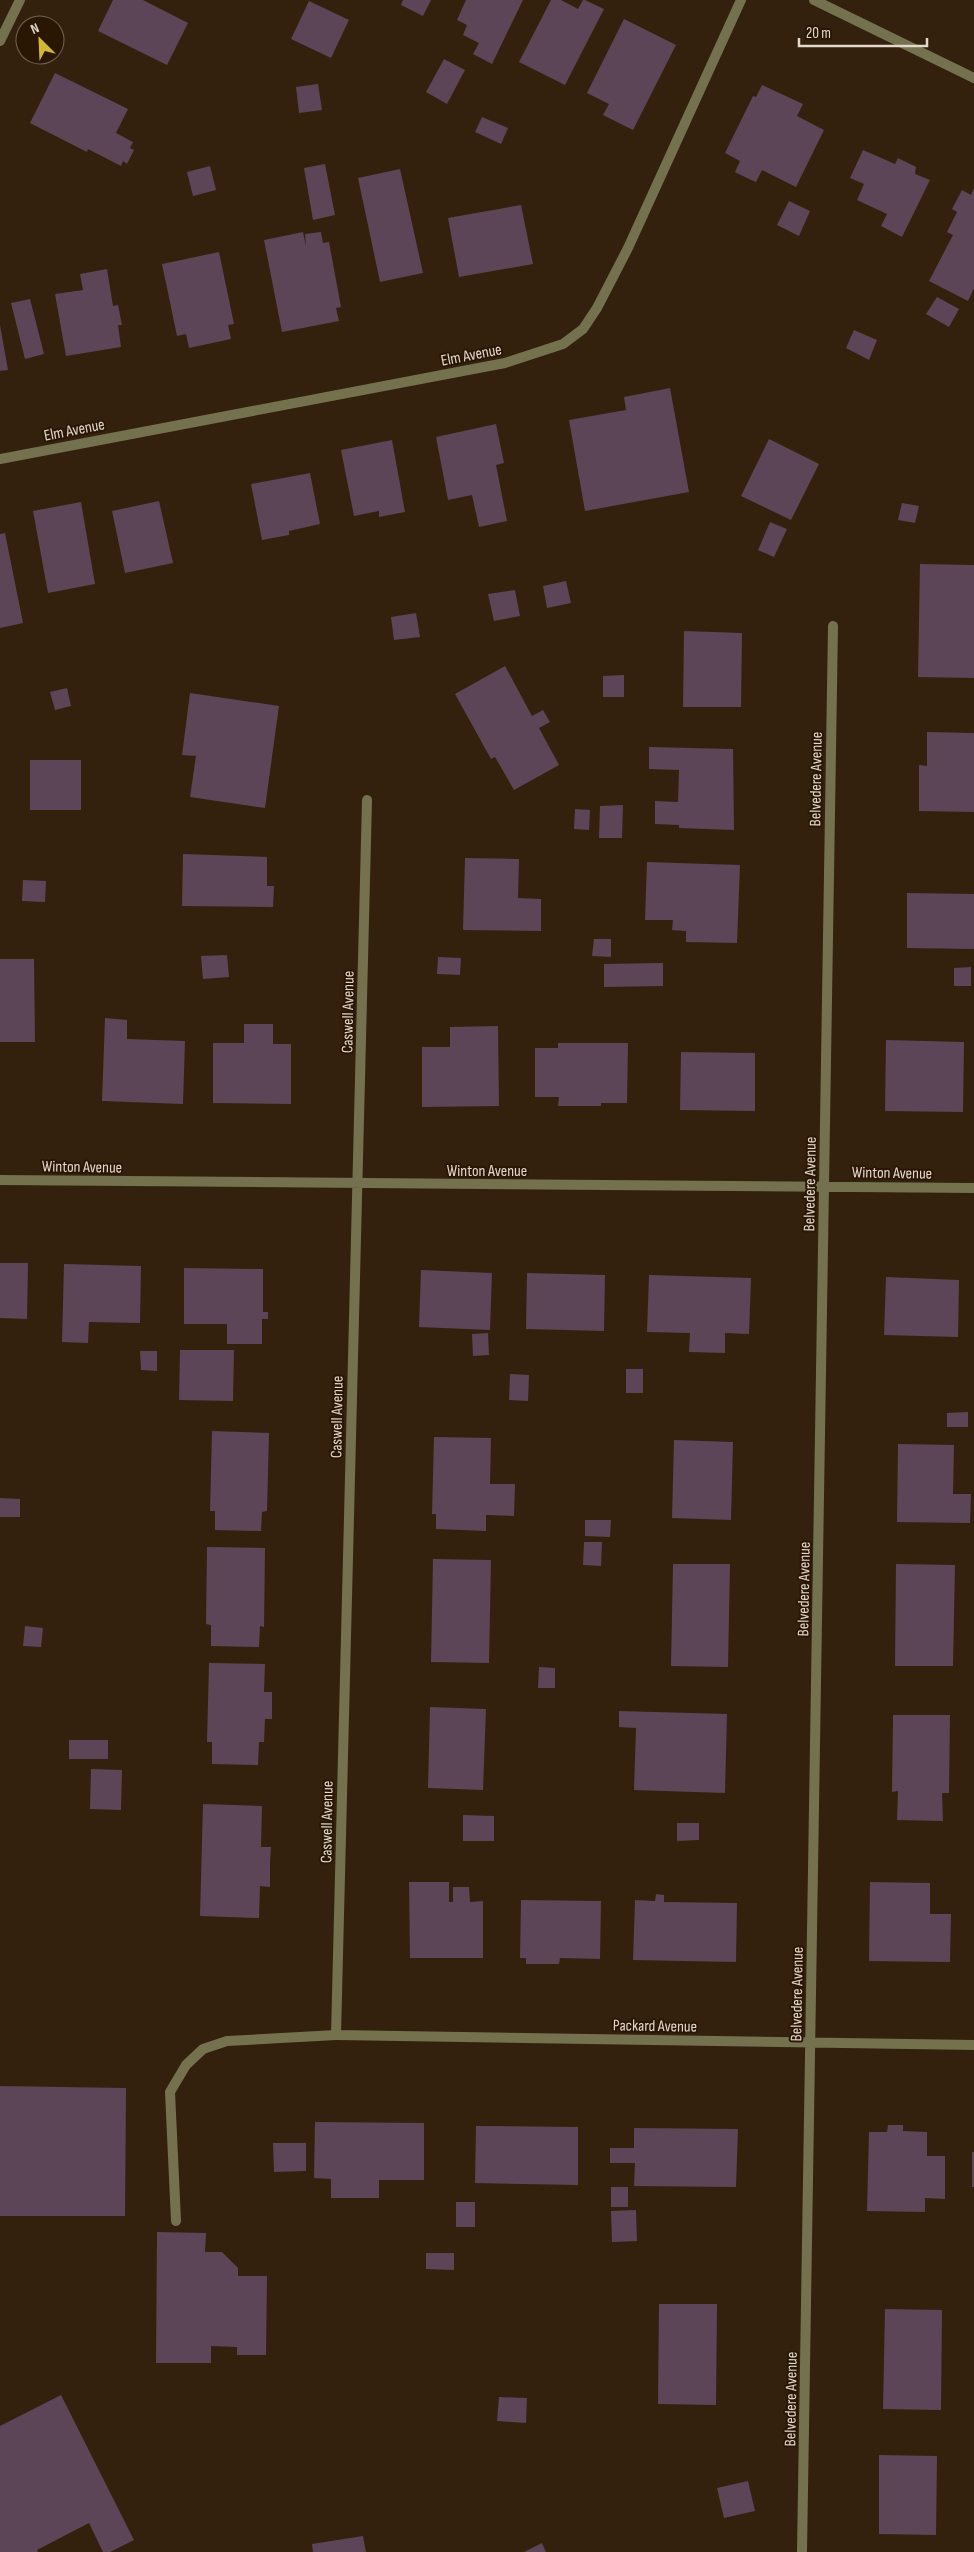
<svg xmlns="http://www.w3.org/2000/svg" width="974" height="2552" viewBox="0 0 974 2552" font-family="'Sofia Sans Condensed',sans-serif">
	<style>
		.building { fill: #5b4557 }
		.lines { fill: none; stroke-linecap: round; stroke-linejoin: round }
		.lane { stroke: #74714e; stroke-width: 10 }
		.street { stroke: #74714e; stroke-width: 10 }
		.labels { text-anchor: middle; stroke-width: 4; stroke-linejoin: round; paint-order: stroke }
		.street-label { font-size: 16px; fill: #e4d7cc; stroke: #291704 }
	</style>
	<rect width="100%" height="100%" fill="#33210d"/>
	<path class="building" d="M113 0H143L188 23 167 65 98 31Z
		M403 0H431L423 16 401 5Z
		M466 0H523L492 64 473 54 479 43 463 35 467 25 457 20Z
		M551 0H561L578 9 583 0H585L604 9 565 85 519 62Z
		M309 1 349 20 331 58 291 39Z
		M624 19 676 45 633 130 603 115 609 104 587 93Z
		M444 59 465 70 447 104 426 92Z
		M55 73 128 109 116 133 133 142 130 148 134 150 127 164 123 161 121 166 88 149 87 152 30 123Z
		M318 84 322 110 299 113 296 87Z
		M762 85 803 104 797 116 824 130 796 187 762 170 756 182 749 179 735 172 740 161 725 153 753 96 756 97Z
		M482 117 508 128 501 144 475 132Z
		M863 150 895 164 898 158 916 167 915 174 930 180 902 237 881 226 887 214 857 200 864 184 850 178Z
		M325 164 335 215 313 220 304 168Z
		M210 166 216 190 193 196 187 172Z
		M400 169 423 273 380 282 358 178Z
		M974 188V288L968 301 929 281 953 235 947 232 957 212 952 209 962 190 971 195Z
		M789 201 810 211 799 236 777 225Z
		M521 205 533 264 459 277 448 218Z
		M303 232 306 247 305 234 321 232 323 243 329 242 341 307 336 308 339 321 282 332 264 240Z
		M219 252 234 324 228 325 231 339 189 348 186 334 177 336 162 264Z
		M107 269 113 306 118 305 122 325H118L121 347 66 356 55 294 83 290 80 274Z
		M937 297 959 309 949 327 926 314Z
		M30 299 44 354 25 359 11 303Z
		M0 325 8 370 0 371Z
		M854 330 877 340 869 360 846 348Z
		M670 388 689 492 585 511 569 420 626 410 624 397Z
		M496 424 504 463 496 465 507 521 479 527 472 495 448 500 436 437Z
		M769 439 819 464 791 520 741 496Z
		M392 440 405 512 379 517V511L354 516 341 450Z
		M310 473 320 524 289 531V535L262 540 251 484Z
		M159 501 173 563 125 573 112 511Z
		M81 502 95 584 48 593 33 511Z
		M902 503 919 506 915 523 898 520Z
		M770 522 787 529 774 557 758 550Z
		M5 533 23 623 0 628V534Z
		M920 564 974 565V678L918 677Z
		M566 581 571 603 547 608 543 586Z
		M515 590 520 616 494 621 488 594Z
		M416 613 420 637 394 640 391 617Z
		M684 631 742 633 741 707H683Z
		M505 666 532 716 543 710 550 722 539 728 559 765 514 790 495 757 491 759 455 694Z
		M624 675V697H603V676Z
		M67 688 71 706 55 710 50 692Z
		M190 693 279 706 265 808 190 797 196 756 182 755Z
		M927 732 974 733V812L919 811V765L927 766Z
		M649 747 733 749 734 830 679 828V825L655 824V801L678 802 679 770 649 769Z
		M30 760H81V810H30Z
		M623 805 622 838H599L600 806Z
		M575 809 590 810 589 830 574 829Z
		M183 854 267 857V886H274L273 907 182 906Z
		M465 858 519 859 518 898 541 899V931L463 930Z
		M647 862 740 865 737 943 686 942V931L672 930 673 920H645Z
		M23 880 46 881 45 902 22 901Z
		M907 893 974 894V949L907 948Z
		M594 939H611V957L592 956Z
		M227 955 229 977 203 979 201 956Z
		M438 957 461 958 460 975 437 974Z
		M0 959H34L35 1042H0Z
		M663 963V986L604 987V964Z
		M971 967V986H954V968Z
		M105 1018 127 1020V1039L185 1041 183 1104 102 1101Z
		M244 1024H273V1044H291V1104L213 1103V1043H244Z
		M498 1026 499 1106 422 1107V1047H450V1027Z
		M886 1040 964 1042 963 1112 885 1111Z
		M558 1043H628L627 1103H601V1106H558L559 1097H535V1048H558Z
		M681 1052 755 1053V1111L680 1110Z
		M0 1263H28L27 1319 0 1318Z
		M64 1264 141 1266 140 1323 89 1322 88 1343 62 1342Z
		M184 1268 263 1269V1312H268V1319H262V1344H227V1324H184Z
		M421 1270 492 1273 490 1330 419 1327Z
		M527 1273 605 1275 604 1331 526 1329Z
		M649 1275 751 1278 749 1334 725 1333V1353L689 1352 690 1333 647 1332Z
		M886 1277 959 1280 958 1337 884 1335Z
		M488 1333 489 1355 473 1356 472 1334Z
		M180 1350H234L233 1401 179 1400Z
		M140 1351H157V1371L141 1370Z
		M626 1369H643V1393H626Z
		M510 1374 529 1375 528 1401 509 1400Z
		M968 1412V1427H947V1413Z
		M212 1431 269 1433 267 1511 262 1512 261 1531 215 1530V1511H210Z
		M434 1437 491 1438 490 1484H515L514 1516 486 1515V1531L436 1529V1514H432Z
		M674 1440 733 1442 731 1520 672 1518Z
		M898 1444 954 1445 953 1494H971L970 1523 897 1522Z
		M0 1498 20 1499V1517H0Z
		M585 1520H611L610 1537 585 1536Z
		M584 1542H602L601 1566 583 1565Z
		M207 1547 265 1548 264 1627 260 1626 259 1647 211 1646V1625L206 1624Z
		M433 1559 491 1560 489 1663 431 1662Z
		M673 1564H730L728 1667 671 1666Z
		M896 1564 955 1565 953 1666H895Z
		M25 1626 43 1628 41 1647 23 1646Z
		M209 1663 265 1664 264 1692H272V1719H265L264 1742H259L258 1765 212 1764V1742H207Z
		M539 1667 555 1668V1688H538Z
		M430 1707 486 1709 483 1790 428 1788Z
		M619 1711 727 1714 725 1793 634 1790 636 1728 619 1727Z
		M893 1715H950L949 1793H942L943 1821 897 1820 898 1791 892 1792Z
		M69 1740H108V1759H69Z
		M91 1769 122 1770 121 1810 90 1809Z
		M203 1804 262 1806 261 1847H271L270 1862V1887L260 1886 259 1918 200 1916Z
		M463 1815 494 1816V1841H463Z
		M677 1823H699V1840L677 1841Z
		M409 1882H449V1902H453V1887H469L470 1902 483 1901V1958H410Z
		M870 1882 930 1883V1914H951L950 1962 869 1961Z
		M656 1894 664 1895V1902L737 1903 736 1962 633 1960 635 1900 655 1901Z
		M521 1900 601 1901 600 1959 560 1958 559 1964H526V1958H520Z
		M0 2086 126 2088 125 2216H0Z
		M315 2122 424 2123V2180H379V2198H331V2179L314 2178Z
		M888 2125H903V2131L927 2132V2156H945V2199L925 2198V2212L867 2211 869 2132H887Z
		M476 2126 578 2127V2185L475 2183Z
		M634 2128 738 2129 736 2187 634 2186 635 2163H610V2148H634Z
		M273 2143H306V2171L274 2172Z
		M972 2152H974V2187H972Z
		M611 2187H628V2207H611Z
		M456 2202H475V2227H456Z
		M636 2210 637 2241 612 2242 611 2211Z
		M157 2232 206 2233 205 2252H222L238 2268V2276H267L266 2355H237V2347L211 2346V2363H156Z
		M426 2253H454V2270L426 2269Z
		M659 2304H717L716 2405 658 2404Z
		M885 2309 942 2310 941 2410 883 2409Z
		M61 2395 134 2540 110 2552H103L89 2523 37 2550 38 2552H0V2426Z
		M499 2397 527 2398 526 2423 497 2421Z
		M879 2455 937 2456 936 2535 879 2534Z
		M748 2481 755 2511 724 2518 717 2488Z
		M363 2536 366 2552H313L312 2544Z
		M542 2543 546 2552H524Z"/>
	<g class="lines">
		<path class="lane" d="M176 2221 170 2092 186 2065 203 2049 227 2041 336 2035"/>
		<path class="street" d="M814 0 974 78
			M0 41 20 0
			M0 459 505 363 563 344 583 329 597 308 628 248 741 0
			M367 800 336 2035 974 2045
			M0 1180 974 1188
			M802 2552 833 626"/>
	</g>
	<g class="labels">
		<g class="street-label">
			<text transform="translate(471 354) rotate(-11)" y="6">Elm Avenue</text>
			<text transform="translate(74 429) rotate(-11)" y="6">Elm Avenue</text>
			<text transform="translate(815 779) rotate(-89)" y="6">Belvedere Avenue</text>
			<text transform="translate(347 1012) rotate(-89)" y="6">Caswell Avenue</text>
			<text transform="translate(82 1166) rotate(1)" y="6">Winton Avenue</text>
			<text x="487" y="1176">Winton Avenue</text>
			<text transform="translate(892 1172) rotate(1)" y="6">Winton Avenue</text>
			<text transform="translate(809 1184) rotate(-89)" y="6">Belvedere Avenue</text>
			<text transform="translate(336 1417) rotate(-89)" y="6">Caswell Avenue</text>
			<text transform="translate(803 1589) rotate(-89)" y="6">Belvedere Avenue</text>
			<text transform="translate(326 1822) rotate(-89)" y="6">Caswell Avenue</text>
			<text transform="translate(796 1994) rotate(-89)" y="6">Belvedere Avenue</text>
			<text transform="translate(655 2025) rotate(1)" y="6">Packard Avenue</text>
			<text transform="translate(790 2399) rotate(-89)" y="6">Belvedere Avenue</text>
		</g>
	</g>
	<g transform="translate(40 40) rotate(336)"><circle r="24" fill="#291704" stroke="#746454"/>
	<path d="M0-4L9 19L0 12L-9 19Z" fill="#d2b736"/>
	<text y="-8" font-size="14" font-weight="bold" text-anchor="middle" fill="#e4d7cc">N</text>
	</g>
	<path d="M799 38v8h128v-8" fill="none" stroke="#e4d7cc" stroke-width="2.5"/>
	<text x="806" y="38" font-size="15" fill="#e4d7cc" stroke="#291704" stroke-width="4" paint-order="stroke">20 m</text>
</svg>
